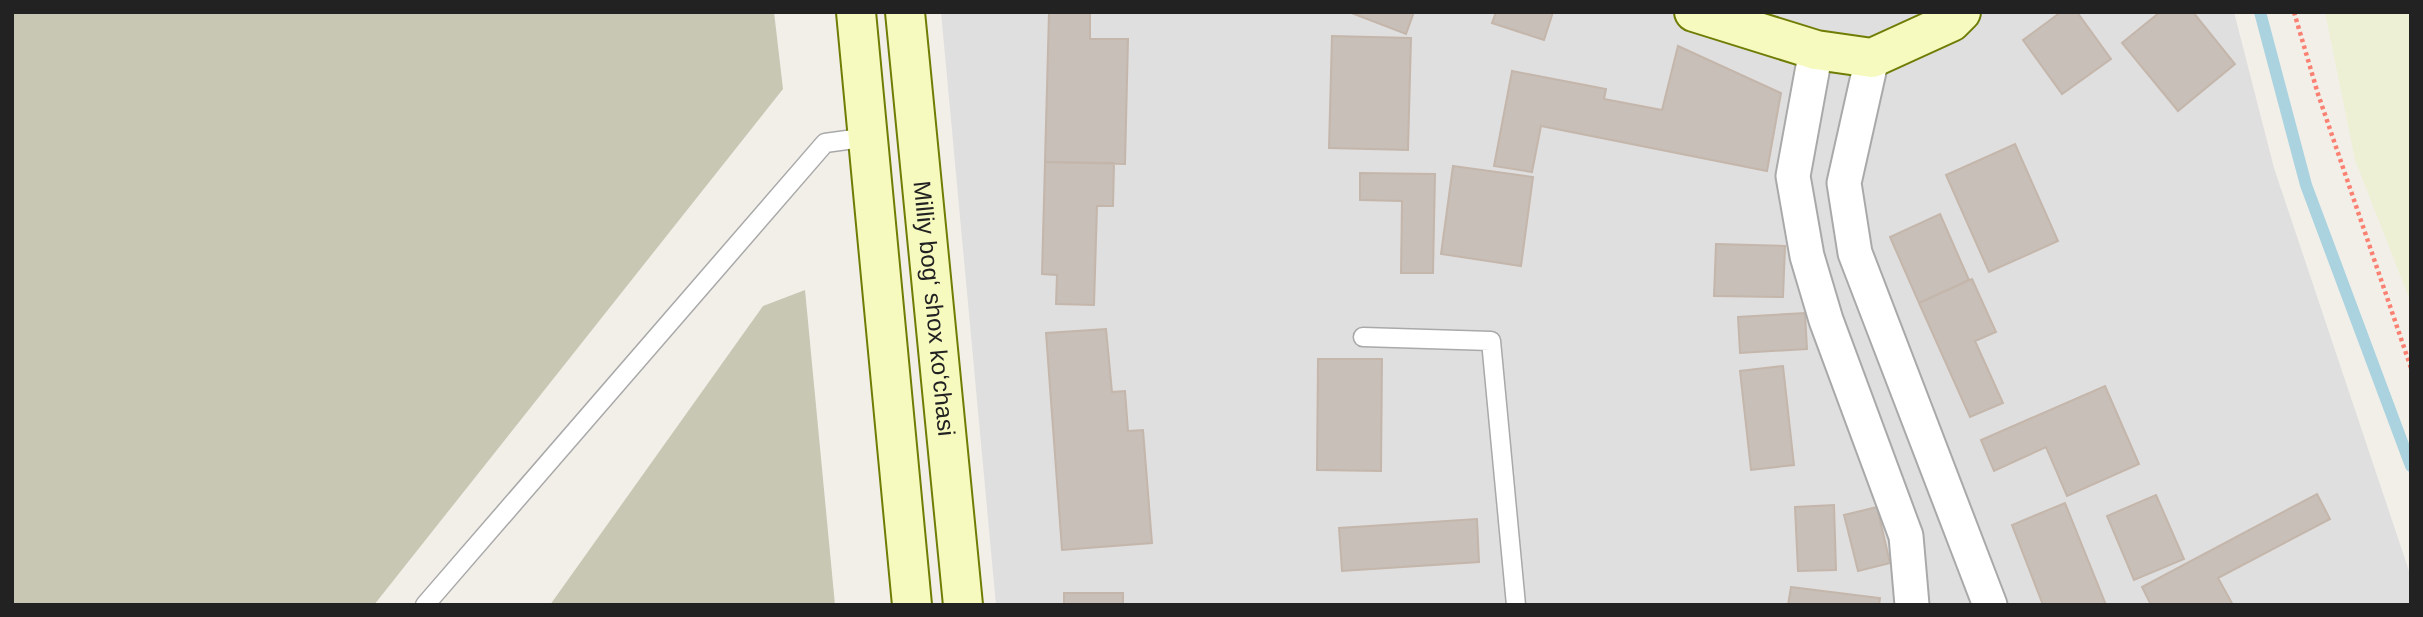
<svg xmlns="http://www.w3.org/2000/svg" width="2423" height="617" viewBox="0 0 2423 617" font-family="Helvetica,sans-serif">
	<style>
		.residential { fill: #e0dfdf }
		.construction { fill: #c7c7b4 }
		.farmland { fill: #eef0d5 }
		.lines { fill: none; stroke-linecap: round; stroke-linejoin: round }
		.stream { stroke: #aad3df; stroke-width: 12 }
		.building { fill: #c7bfb8; stroke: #c4b6ab; stroke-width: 2 }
		.lane-casing { stroke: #a9a9a9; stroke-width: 21 }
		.street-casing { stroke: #a9a9a9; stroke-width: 37 }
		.secondary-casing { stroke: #707d05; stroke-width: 42 }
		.path { stroke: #fa8072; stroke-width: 4.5; stroke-dasharray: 3.5 3.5; stroke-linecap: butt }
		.lane { stroke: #fff; stroke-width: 18 }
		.street { stroke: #fff; stroke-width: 33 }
		.secondary { stroke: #f7fabf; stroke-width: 38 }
		.labels { text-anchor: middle; stroke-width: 5; stroke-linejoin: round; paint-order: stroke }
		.street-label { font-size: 24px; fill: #222; stroke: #fff }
	</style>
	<rect width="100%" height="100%" fill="#f2efe9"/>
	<path class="residential" d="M941 12H2234L2274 168 2411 577V605H996Z"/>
	<path class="construction" d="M12 12H774L783 89 374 605H12Z
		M805 290 835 605H550L763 306Z"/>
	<path class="farmland" d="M2325 12H2411V303L2355 160Z"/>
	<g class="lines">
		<path class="stream" d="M2260 12 2306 185 2411 466"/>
	</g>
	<path class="building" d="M1049 12H1090V39H1128L1125 164 1045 162Z
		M1349 12H1414L1406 34Z
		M1496 12H1553L1544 40 1492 23Z
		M2061 12H2077L2111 59 2062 94 2023 40Z
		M2160 12H2193L2235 64 2178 111 2122 43Z
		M1332 36 1411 38 1408 150 1329 148Z
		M1678 46 1781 93 1767 171 1541 126 1532 172 1494 166 1512 71 1606 89 1604 99 1662 110Z
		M2015 144 2058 241 1989 272 1946 175Z
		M1045 162 1114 163 1113 206H1097L1094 305 1056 304 1057 275 1042 274Z
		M1453 166 1533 177 1521 266 1441 254Z
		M1360 173 1435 174 1433 273H1401L1402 201 1360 200Z
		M1940 214 1969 280 1919 303 1890 237Z
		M1716 244 1785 246 1783 297 1714 296Z
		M1972 279 1996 332 1975 341 2003 403 1970 417 1919 303Z
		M1805 313 1807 349 1740 353 1738 317Z
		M1106 329 1112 392 1125 391 1128 431 1143 430 1152 543 1062 550 1046 333Z
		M1318 359H1382L1381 471 1317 470Z
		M1783 366 1794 465 1751 470 1740 371Z
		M2105 386 2139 464 2067 496 2046 447 1994 471 1981 440Z
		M2317 494 2330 519 2218 578 2233 605H2151L2142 587Z
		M2156 495 2184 559 2134 580 2107 516Z
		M2065 503 2106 605H2043L2012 525Z
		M1834 505 1836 570 1798 571 1795 507Z
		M1877 507 1890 563 1858 571 1844 515Z
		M1477 519 1479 562 1342 571 1339 528Z
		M1791 587 1880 598 1879 605H1788Z
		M1064 593H1123V605H1064Z"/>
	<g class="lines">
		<defs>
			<path id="lane" d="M1363 337 1491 341 1516 605
				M425 605 825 143 869 137"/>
			<path id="street" d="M1816 50 1793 176 1807 256 1826 320 1906 536 1912 605
				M1872 58 1844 183 1855 253 1990 605"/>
			<g id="secondary">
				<path d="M856 12 912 605"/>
				<path id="s1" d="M905 12 963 605"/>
				<path d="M1694 12 1816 50 1872 58 1951 22 1961 12"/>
			</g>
		</defs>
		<use href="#lane" class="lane-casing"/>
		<use href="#street" class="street-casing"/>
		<use href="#secondary" class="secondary-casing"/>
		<path class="path" d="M2294 12 2318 94 2411 368"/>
		<use href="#lane" class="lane"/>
		<use href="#street" class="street"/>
		<use href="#secondary" class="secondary"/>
	</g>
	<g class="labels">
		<g class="street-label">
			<text dy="8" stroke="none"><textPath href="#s1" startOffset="298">Milliy bog‘ shox ko‘chasi</textPath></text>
		</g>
	</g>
	<rect width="2423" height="617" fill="none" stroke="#222222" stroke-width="28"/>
</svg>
